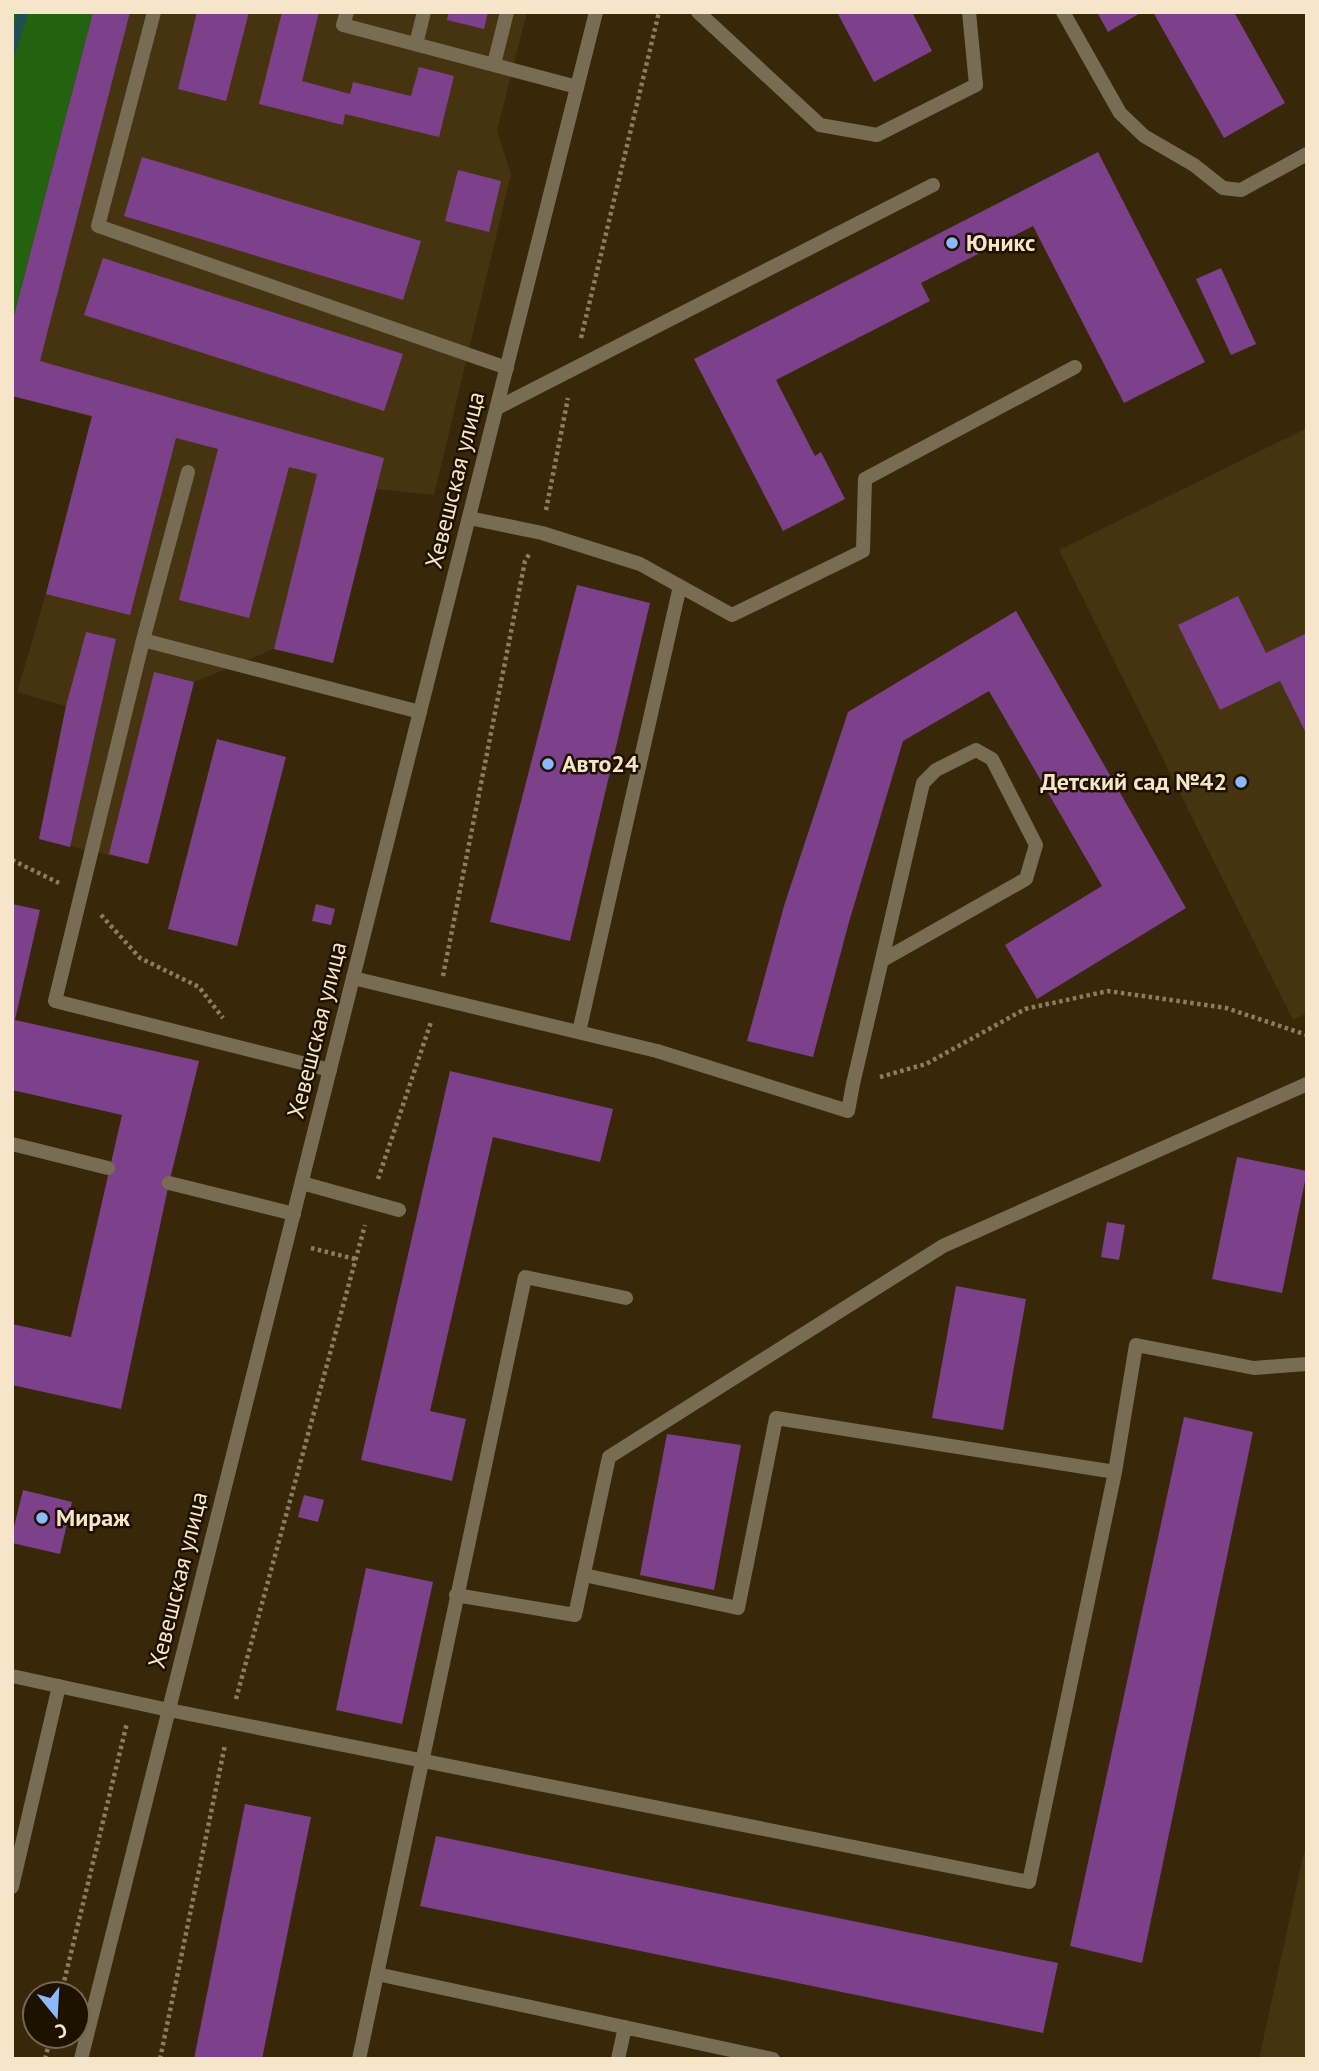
<svg xmlns="http://www.w3.org/2000/svg" width="1319" height="2071" viewBox="0 0 1319 2071" font-family="'PT Sans',sans-serif">
	<style>
		.built { fill: #463411 }
		.forest { fill: #23630f }
		.lines { fill: none; stroke-linecap: round; stroke-linejoin: round }
		.stream { stroke: #1e5052; stroke-width: 10 }
		.building { fill: #7d408b }
		.path { stroke: #8d7c5f; stroke-width: 4.5; stroke-dasharray: 3.5 3.5; stroke-linecap: butt }
		.lane { stroke: #796c55; stroke-width: 14 }
		.street { stroke: #796c55; stroke-width: 14 }
		.poi-dot { fill: #8eb8fd; stroke: #1d1100; stroke-width: 2.5 }
		.labels { text-anchor: middle; stroke-width: 5; stroke-linejoin: round; paint-order: stroke }
		.poi-label { font-size: 24px; font-weight: bold; fill: #f7e5c9; stroke: #1d1100; text-anchor: start }
		.street-label { font-size: 24px; fill: #f7e5c9; stroke: #1d1100 }
	</style>
	<rect width="100%" height="100%" fill="#382809"/>
	<path class="built" d="M93 12H527L497 131 511 174 434 495 376 489 333 663 274 649 194 682 148 864 39 839 66 706 17 692 46 594 92 417 12 396V323Z
		M1307 428V1013L1293 1020 1059 550Z
		M1307 1839V2059H1259Z"/>
	<path class="forest" d="M12 12H93L12 323Z"/>
	<g class="lines">
		<path class="stream" d="M12 49 23 12"/>
	</g>
	<path class="building" d="M93 12H130L40 361 384 458 333 663 274 649 317 474 289 467 249 618 179 600 218 449 176 438 130 615 46 594 92 416 12 396V323Z
		M197 12H249L226 101 178 89Z
		M282 12H319L302 81 350 94 353 82 411 96 419 67 454 76 439 137 345 114 343 125 259 104Z
		M449 12H488L484 29 447 20Z
		M837 12H912L932 51 874 82Z
		M1097 12H1142L1108 32Z
		M1153 12H1234L1285 103 1224 138Z
		M1098 152 1205 362 1124 403 1033 226 921 283 930 301 776 380 815 456 821 452 845 499 783 531 694 359Z
		M142 157 421 241 403 300 124 216Z
		M458 170 501 181 489 232 445 221Z
		M103 258 403 354 384 411 84 315Z
		M1221 268 1256 344 1231 355 1196 279Z
		M577 585 650 603 570 941 490 922Z
		M1238 596 1266 653 1307 633V735L1280 681 1220 710 1178 625Z
		M1016 611 1186 908 1037 999 1005 945 1102 886 989 691 903 741 849 922 813 1057 747 1041 784 906 848 712Z
		M86 632 116 639 70 847 39 839 66 706Z
		M154 672 194 682 148 864 109 854Z
		M217 739 286 757 237 946 168 929Z
		M12 904 40 910 15 1020 199 1061 169 1183 121 1409 12 1385V1324L71 1337 122 1115 12 1090Z
		M316 904 335 909 331 925 312 921Z
		M450 1071 613 1109 600 1162 493 1137 430 1411 466 1419 452 1481 361 1460Z
		M1237 1157 1307 1171 1282 1293 1212 1279Z
		M1107 1222 1125 1225 1119 1260 1101 1257Z
		M956 1286 1026 1299 1003 1430 932 1418Z
		M1184 1417 1253 1432 1142 1963 1070 1946Z
		M667 1434 741 1445 714 1590 640 1575Z
		M23 1490 72 1502 60 1554 12 1543V1535Z
		M304 1495 324 1500 318 1522 298 1517Z
		M366 1568 433 1582 402 1724 336 1710Z
		M245 1804 311 1817 262 2059H194Z
		M436 1836 1058 1963 1043 2033 420 1906Z"/>
	<g class="lines">
		<path class="path" d="M581 338 659 12
			M546 510 568 398
			M12 860 59 883
			M101 915 140 958 199 987 223 1018
			M443 976 525 561 530 553
			M880 1077 926 1064 1025 1009 1108 991 1226 1008 1307 1035
			M378 1179 431 1022
			M311 1248 355 1259
			M236 1699 365 1225
			M61 1994 127 1723
			M45 2059 51 2036
			M160 2059 225 1745"/>
		<path class="lane" d="M154 12 98 226 507 368
			M347 12 343 25 577 87
			M698 12 820 125 877 135 976 85 969 12
			M1063 12 1120 113 1144 136 1194 165 1223 188 1241 190 1307 154
			M416 44 424 12
			M494 64 507 12
			M497 408 933 185
			M188 472 143 640 55 1001 330 1070
			M469 518 542 533 640 564 732 615 863 551 865 479 1075 367
			M143 640 420 712
			M353 978 657 1051 848 1111 853 1084 923 783 936 770 976 750 992 759 1036 845 1026 879 883 960
			M579 1032 680 586
			M12 1144 108 1168
			M169 1183 294 1214
			M302 1183 399 1210
			M584 1575 738 1608 776 1418 1115 1472
			M456 1595 575 1615 609 1457 943 1246 1307 1084
			M12 1676 169 1710 1029 1882 1115 1472 1136 1345 1254 1368 1307 1364
			M12 1887 59 1686
			M377 1974 773 2059
			M359 2059 525 1277 626 1298
			M618 2059 625 2027"/>
		<path class="street" d="M81 2059 596 12"/>
	</g>
	<g class="poi-dot">
		<circle cx="952" cy="243" r="7"/>
		<circle cx="548" cy="764" r="7"/>
		<circle cx="1241" cy="782" r="7"/>
		<circle cx="42" cy="1518" r="7"/>
	</g>
	<g class="labels">
		<g class="poi-label">
			<text x="966" y="251">Юникс</text>
			<text x="562" y="772">Авто24</text>
			<text x="1227" y="790" text-anchor="end">Детский сад №42</text>
			<text x="56" y="1526">Мираж</text>
		</g>
		<g class="street-label">
			<text transform="translate(455 480) rotate(-76)" y="8">Хевешская улица</text>
			<text transform="translate(317 1030) rotate(-76)" y="8">Хевешская улица</text>
			<text transform="translate(178 1580) rotate(-76)" y="8">Хевешская улица</text>
		</g>
	</g>
	<rect width="1319" height="2071" fill="none" stroke="#f7e5c9" stroke-width="28"/>
	<g transform="translate(56 2015) rotate(162)"><circle r="33" fill="#1d1100" stroke="#746650" stroke-width="2"/>
	<path d="M0-5L12 26L0 18L-12 26Z" fill="#8eb8fd"/>
	<text y="-10" font-size="19" font-weight="bold" text-anchor="middle" fill="#f7e5c9">С</text>
	</g>
</svg>
